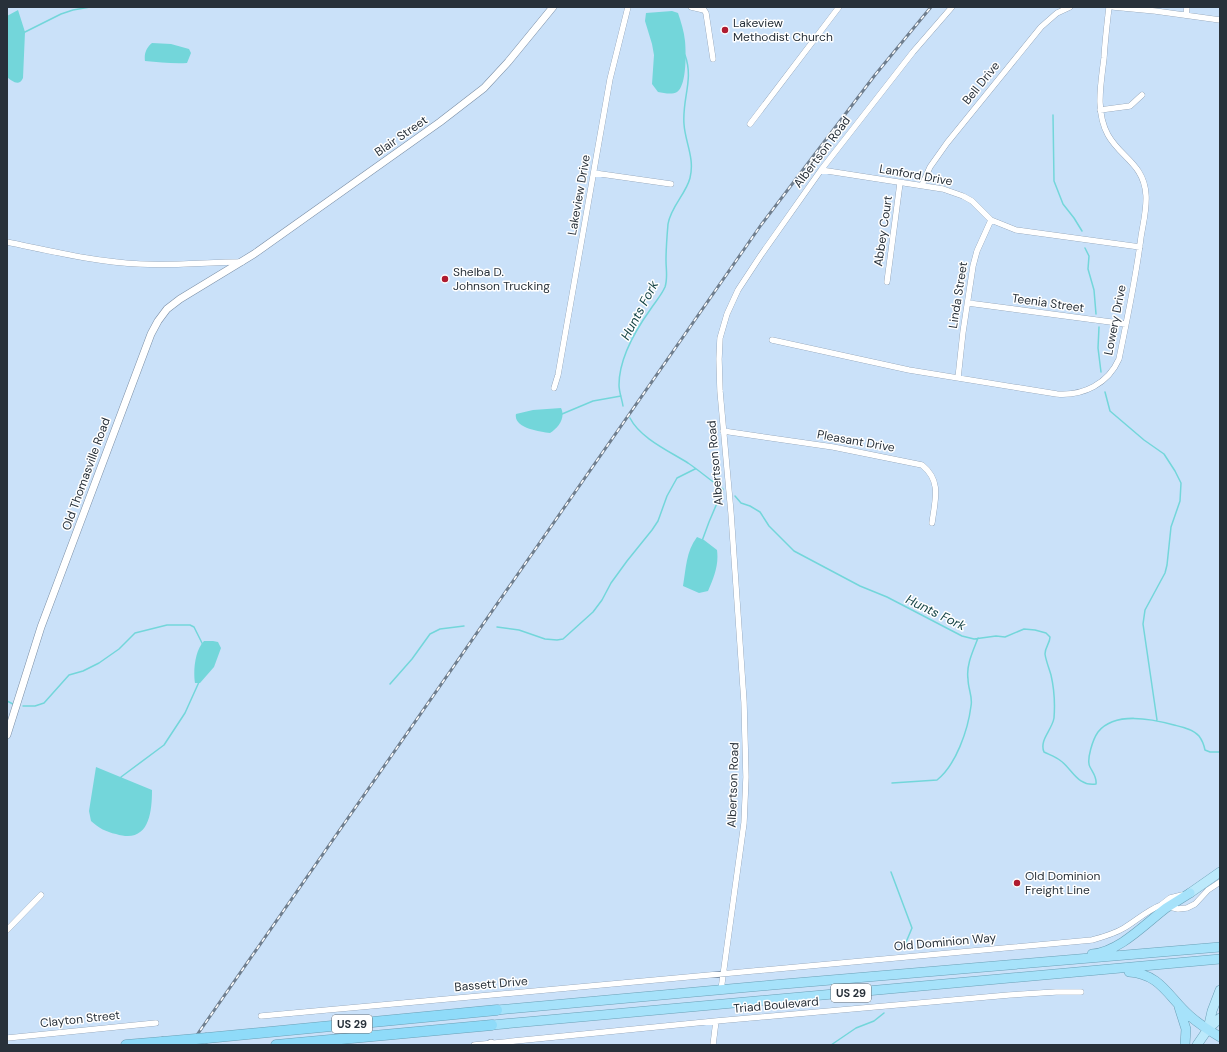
<svg xmlns="http://www.w3.org/2000/svg" width="1227" height="1052" viewBox="0 0 1227 1052" font-family="'DM Sans',sans-serif">
	<style>
		.water { fill: #73d6da }
		.lines { fill: none; stroke-linecap: round; stroke-linejoin: round }
		.stream { stroke: #73d6da; stroke-width: 1.5 }
		.minor-casing { stroke: #7b8fa6; stroke-width: 6 }
		.tertiary-casing { stroke: #7b8fa6; stroke-width: 8 }
		.primary-casing { stroke: #6ba0b6; stroke-width: 10 }
		.trunk-casing { stroke: #6ba0b6; stroke-width: 10 }
		.motorway-casing { stroke: #6ba0b6; stroke-width: 11 }
		.minor { stroke: #fff; stroke-width: 5.5 }
		.tertiary { stroke: #fff; stroke-width: 7 }
		.primary { stroke: #bce9fb; stroke-width: 9 }
		.trunk { stroke: #a6e2fa; stroke-width: 9 }
		.motorway { stroke: #8fdbf9; stroke-width: 10 }
		.rail-casing { stroke: #6f7e8e; stroke-width: 3 }
		.rail { stroke: #fff; stroke-width: 1.5; stroke-dasharray: 4.5; stroke-linecap: butt }
		.motorway-bridge-casing { stroke: #6ba0b6; stroke-width: 11; stroke-linecap: butt }
		.motorway-bridge { stroke: #8fdbf9; stroke-width: 10 }
		.poi-dot { fill: #af1b30; stroke: #fff; stroke-width: 1.5 }
		.labels { text-anchor: middle; stroke-width: 3; stroke-linejoin: round; paint-order: stroke }
		.shield { fill: #fff; stroke: #686f75; stroke-width: 1 }
		.shield-label { font-size: 11px; font-weight: bold; fill: #28313a }
		.poi-label { font-size: 12px; fill: #28313a; stroke: #fff; text-anchor: start }
		.street-label { font-size: 12px; fill: #28313a; stroke: #fff }
		.water-label { font-size: 13px; font-style: italic; fill: #184648; stroke: #fff }
	</style>
	<rect width="100%" height="100%" fill="#cae1f9"/>
	<path class="water" d="M18 10 25 32 23 78C19 87 12 81 7 77V16Z
		M672 11 678 13C681 22 684 31 685 41 686 52 687 85 677 92 672 95 664 93 658 92L652 84 654 55 652 44 645 21 646 13Z
		M152 43 171 44 189 49 191 53 187 63C173 64 159 62 145 61 144 54 146 48 152 43Z
		M561 408C566 418 558 428 550 433 540 432 513 428 516 414L533 410Z
		M697 537 704 540 717 550C719 565 714 577 708 591L699 593 683 586C686 569 686 551 697 537Z
		M204 641H213L218 642 221 648 214 667 200 683H195C193 671 195 650 204 641Z
		M96 767 152 790C152 815 148 844 116 834 106 832 99 828 91 821L89 811Z"/>
	<g class="lines">
		<path class="stream" d="M23 33 61 14 73 10 90 7
			M1053 115 1054 181 1063 204 1074 218 1082 231
			M1085 248 1089 256 1088 269 1094 290 1096 314
			M1099 327 1098 348 1101 372
			M1105 392 1110 411 1144 440 1164 454 1175 471 1181 483 1180 501 1171 527 1167 565 1165 573 1145 610 1143 624 1157 720
			M623 406C622 399 619 392 619 385 619 358 635 331 650 310 655 302 661 296 665 287 668 278 666 270 666 260 666 248 667 236 668 224 671 206 686 194 690 178 695 158 685 142 684 124 682 98 694 80 685 55
			M562 414 593 401 621 396
			M630 418C640 438 669 451 688 463 700 471 711 481 723 489L709 522 702 541
			M735 496 741 503 750 506 760 512 769 526 794 551 860 586 887 597 962 636 974 639 996 636 1005 637 1024 629 1035 630 1046 633 1050 637C1050 643 1045 647 1045 654 1046 661 1049 668 1051 675 1054 688 1055 705 1054 718 1052 730 1039 740 1044 752 1050 755 1056 757 1061 761 1072 769 1078 787 1096 784 1097 777 1093 773 1090 767 1086 760 1093 739 1098 732 1115 711 1152 719 1174 725 1182 727 1193 729 1199 736 1202 740 1204 745 1205 750L1210 752H1220
			M497 627 519 630 545 639 557 640 563 639 593 612 602 600 611 583 627 561 652 530 658 521 667 496 677 478 695 469
			M390 684 412 659 430 634 440 629 464 626
			M7 701 13 704
			M23 706H35L44 703 69 675 83 671 99 663 119 649 135 633 167 625H190L194 627 203 645
			M121 779V777L164 745 185 713 199 682
			M892 783 937 780C956 765 968 730 971 706 973 697 968 689 968 679 966 665 973 651 978 638
			M891 872 912 928 904 947
			M831 1045 856 1028 874 1021 884 1013"/>
		<defs>
			<path id="minor" d="M691 7 704 10 706 13 713 59
				M1113 7 1155 11 1220 20
				M1186 15 1187 7
				M1100 110 1130 106 1142 95
				M750 124 839 7
				M821 170 943 189 963 196 972 201 991 220 1016 230 1140 247
				M594 173 671 184
				M922 185 930 167 947 143 1041 27 1057 13 1070 7
				M7 242C51 251 95 262 140 264 174 266 208 262 242 262
				M887 282 900 183
				M968 303 1126 324
				M772 340 909 370 1057 394C1083 396 1108 384 1119 359 1127 319 1136 278 1141 237 1143 224 1147 209 1146 195 1144 164 1121 158 1108 135 1095 111 1101 84 1104 58 1105 41 1107 24 1109 7
				M958 378 963 332 973 266 977 251 991 220
				M554 388 558 375 610 79 628 7
				M723 431 833 447 922 465C942 481 935 500 932 523
				M1182 895 1170 898 1161 905 1178 909 1187 908 1195 904 1208 890 1220 882
				M7 930 41 895
				M721 990 744 823 746 777 744 702 731 513 720 391 719 359 720 338 727 314 738 290 761 255 821 170 913 52 952 7
				M261 1016 1092 940C1103 937 1114 934 1124 928 1137 920 1148 910 1161 905
				M7 1038 156 1023
				M474 1045 716 1021 1009 995 1056 992H1081
				M713 1045 716 1021"/>
			<path id="tertiary" d="M7 735 41 627 151 334 158 321 167 309 180 299 254 254 440 122 484 88 508 62 553 7
				M491 1045V1043"/>
			<path id="primary" d="M1190 893 1220 872
				M1208 1029 1212 1011 1220 990
				M1197 1045 1208 1029 1220 1018"/>
			<path id="trunk" d="M1092 954C1119 952 1145 924 1166 908 1174 903 1182 898 1190 893
				M1129 972C1161 974 1168 997 1190 1016 1199 1024 1210 1031 1220 1037
				M1179 1007 1186 1029 1185 1045
				M497 1010 772 985 1220 947
				M492 1025 1220 959"/>
			<path id="motorway" d="M207 1038 497 1010
				M126 1045 162 1042
				M276 1045 492 1025"/>
		</defs>
		<use href="#minor" class="minor-casing"/>
		<use href="#tertiary" class="tertiary-casing"/>
		<use href="#primary" class="primary-casing"/>
		<use href="#trunk" class="trunk-casing"/>
		<use href="#motorway" class="motorway-casing"/>
		<use href="#minor" class="minor"/>
		<use href="#tertiary" class="tertiary"/>
		<use href="#primary" class="primary"/>
		<use href="#trunk" class="trunk"/>
		<use href="#motorway" class="motorway"/>
		<defs>
			<path id="rail" d="M190 1045 761 225 875 75 931 7"/>
		</defs>
		<use href="#rail" class="rail-casing"/>
		<use href="#rail" class="rail"/>
		<defs>
			<path id="motorway-bridge" d="M162 1042 207 1038"/>
		</defs>
		<use href="#motorway-bridge" class="motorway-bridge-casing"/>
		<use href="#motorway-bridge" class="motorway-bridge"/>
	</g>
	<g class="poi-dot">
		<circle cx="725" cy="30" r="4"/>
		<circle cx="445" cy="279" r="4"/>
		<circle cx="1017" cy="883" r="4"/>
	</g>
	<g class="labels">
		<g class="shield">
			<rect x="831" y="984" width="40" height="18" rx="3"/>
			<rect x="332" y="1015" width="40" height="18" rx="3"/>
		</g>
		<g class="shield-label">
			<text x="851" y="997">US 29</text>
			<text x="352" y="1028">US 29</text>
		</g>
		<g class="poi-label">
			<text x="733" y="27">Lakeview<tspan x="733" dy="14">Methodist Church</tspan></text>
			<text x="453" y="276">Shelba D.<tspan x="453" dy="14">Johnson Trucking</tspan></text>
			<text x="1025" y="880">Old Dominion<tspan x="1025" dy="14">Freight Line</tspan></text>
		</g>
		<g class="street-label">
			<text transform="translate(981 83) rotate(-51)" y="4">Bell Drive</text>
			<text transform="translate(401 136) rotate(-35)" y="4">Blair Street</text>
			<text transform="translate(822 152) rotate(-53)" y="4">Albertson Road</text>
			<text transform="translate(916 175) rotate(10)" y="4">Lanford Drive</text>
			<text transform="translate(579 195) rotate(-80)" y="4">Lakeview Drive</text>
			<text transform="translate(883 231) rotate(-82)" y="4">Abbey Court</text>
			<text transform="translate(958 295) rotate(-81)" y="4">Linda Street</text>
			<text transform="translate(1048 303) rotate(8)" y="4">Teenia Street</text>
			<text transform="translate(1115 320) rotate(-79)" y="4">Lowery Drive</text>
			<text transform="translate(856 441) rotate(10)" y="4">Pleasant Drive</text>
			<text transform="translate(715 463) rotate(-95)" y="4">Albertson Road</text>
			<text transform="translate(86 474) rotate(-70)" y="4">Old Thomasville Road</text>
			<text transform="translate(733 785) rotate(-88)" y="4">Albertson Road</text>
			<text transform="translate(945 942) rotate(-5)" y="4">Old Dominion Way</text>
			<text transform="translate(491 984) rotate(-5)" y="4">Bassett Drive</text>
			<text transform="translate(776 1005) rotate(-5)" y="4">Triad Boulevard</text>
			<text transform="translate(80 1019) rotate(-6)" y="4">Clayton Street</text>
		</g>
		<g class="water-label">
			<text transform="translate(639 310) rotate(-62)" y="5">Hunts Fork</text>
			<text transform="translate(936 612) rotate(26)" y="5">Hunts Fork</text>
		</g>
	</g>
	<rect width="1227" height="1052" fill="none" stroke="#28313a" stroke-width="16"/>
</svg>
